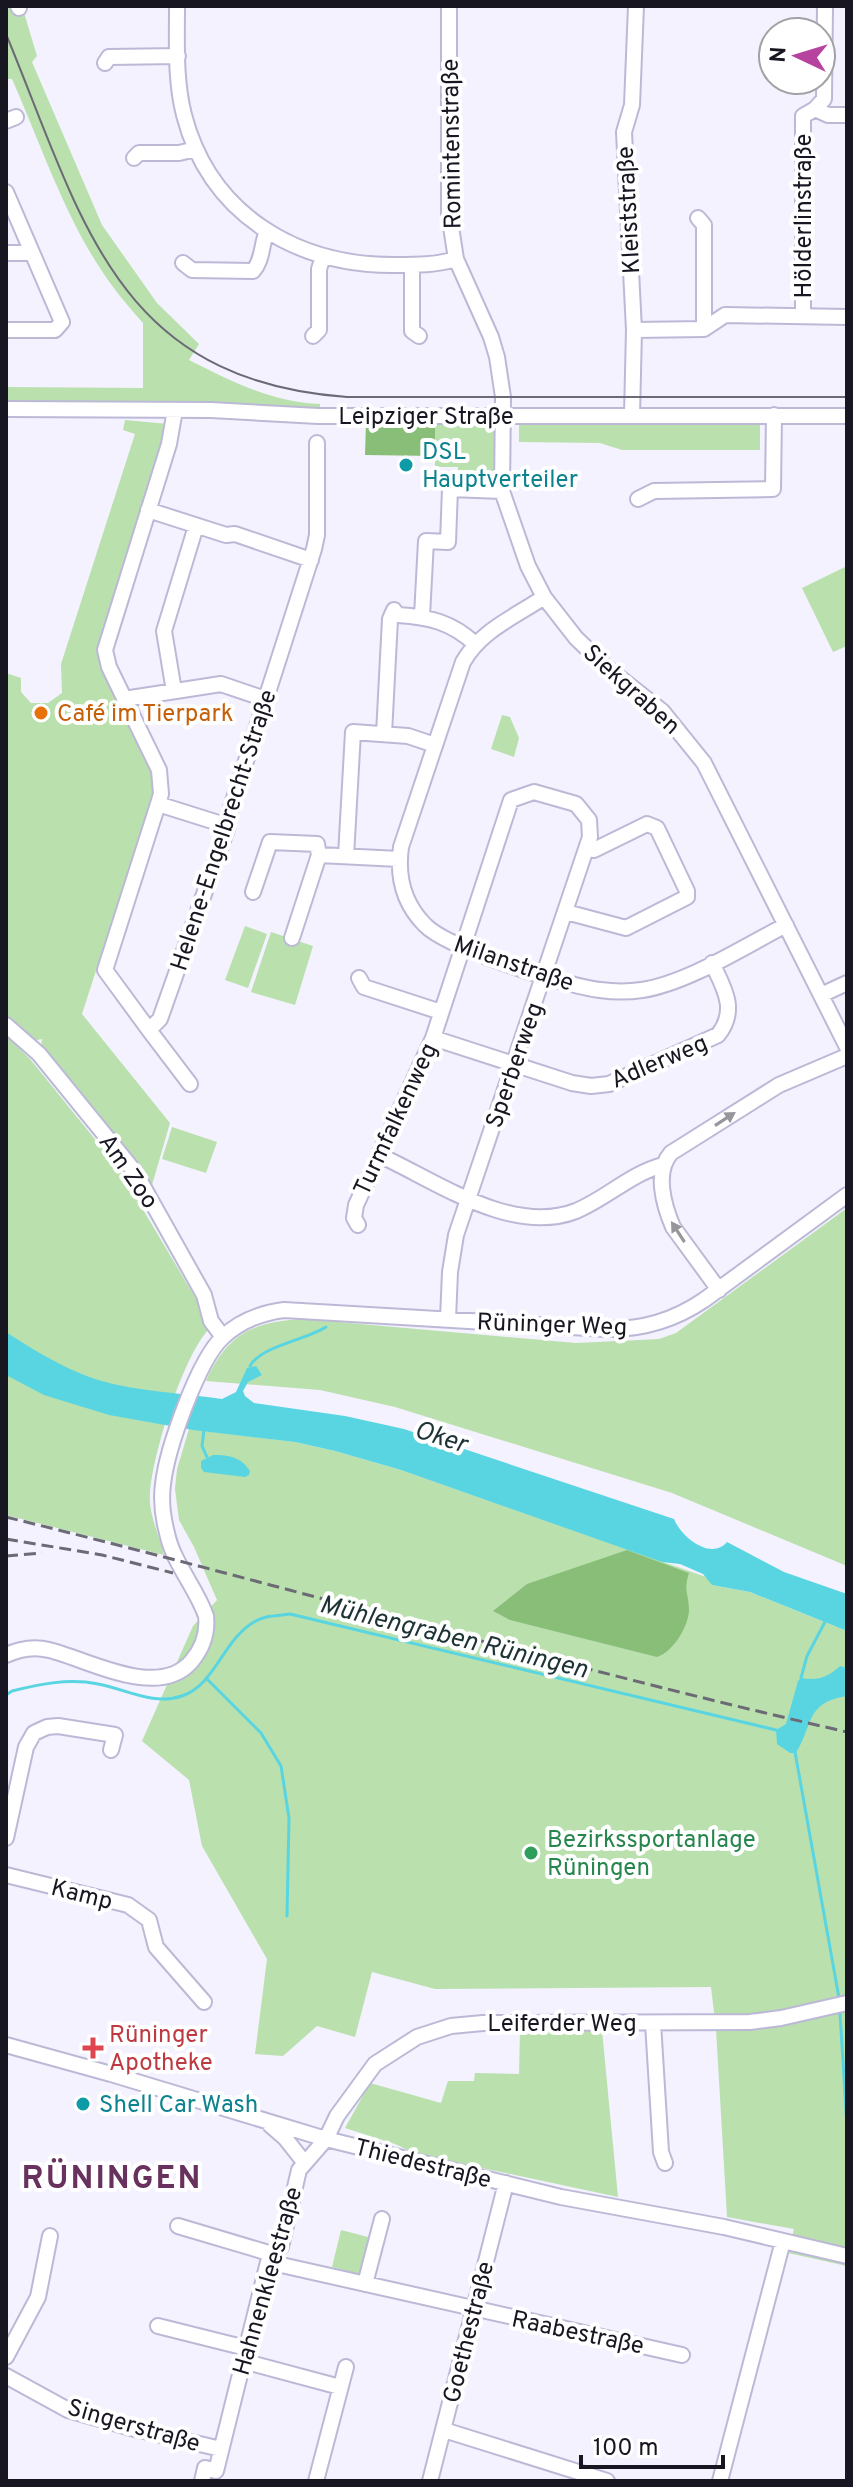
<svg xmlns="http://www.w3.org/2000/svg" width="853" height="2487" viewBox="0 0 853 2487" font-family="Overpass,sans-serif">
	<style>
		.green { fill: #bae0ae }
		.forest { fill: #89be78 }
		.water { fill: #59d5e2 }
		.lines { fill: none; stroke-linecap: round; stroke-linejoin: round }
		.stream { stroke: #59d5e2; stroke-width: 3 }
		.minor-casing { stroke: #bcb9d7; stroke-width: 18 }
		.minor { stroke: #fff; stroke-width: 14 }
		.tram { stroke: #6b6a75; stroke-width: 2 }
		.rail { stroke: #6b6a75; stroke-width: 3; stroke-dasharray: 12 6; stroke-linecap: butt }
		.oneway { fill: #97969b }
		.culture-dot { fill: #0f9aa8; stroke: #fff; stroke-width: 3 }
		.food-dot { fill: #e8710a; stroke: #fff; stroke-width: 3 }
		.leisure-dot { fill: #2e9e5b; stroke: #fff; stroke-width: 3 }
		.health-dot { fill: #e0444e; stroke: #fff; stroke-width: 3 }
		.labels { text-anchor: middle; stroke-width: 8; stroke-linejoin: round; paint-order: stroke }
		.street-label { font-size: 24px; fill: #171621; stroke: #fff }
		.culture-label { font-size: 24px; fill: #0d838f; stroke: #fff; text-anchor: start }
		.food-label { font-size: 24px; fill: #c56008; stroke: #fff; text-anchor: start }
		.leisure-label { font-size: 24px; fill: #27864d; stroke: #fff; text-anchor: start }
		.health-label { font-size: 24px; fill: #be3a42; stroke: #fff; text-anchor: start }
		.water-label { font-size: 26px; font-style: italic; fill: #1d3335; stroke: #fff }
		.district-label { font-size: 32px; font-weight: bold; letter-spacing: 2px; fill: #69315d; stroke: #fff }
	</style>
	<rect width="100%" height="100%" fill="#f3f2fe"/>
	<path class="green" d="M6 6H22L37 56 32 62 102 225 157 303 199 344 189 360C231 381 271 402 320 404V415L6 407V387L143 388V323C127 305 111 286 98 265 62 209 39 140 12 79H6Z
		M125 420 168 424 102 661 155 778V788L82 1014 170 1123 150 1192 41 1047 42 1039 31 1041 6 1019V673L21 678V692L31 703H48L62 693 61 664 135 434 123 430Z
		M498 421V487L458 486V467H435V422Z
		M519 425H760V450H622L600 443 519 442Z
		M847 566V646L833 652 802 588Z
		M502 715 510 717 519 738 514 757 491 749Z
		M245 926 267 934 248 988 225 980Z
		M271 932 313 946 295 1005 251 992Z
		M6 1036 30 1059 119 1169 212 1326C184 1351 152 1456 150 1494 148 1513 160 1537 164 1555L6 1515Z
		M172 1127 217 1142 206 1173 162 1159Z
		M847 1208V1566L672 1493 395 1407 320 1390 206 1381C227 1334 254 1321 304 1319L576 1343 659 1339 676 1333Z
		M189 1429 295 1442 335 1451 401 1470 709 1578 712 1585 750 1592 847 1631V2266L788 2253 794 2229 727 2217 716 2029 711 1987 435 1989 372 1972 355 2037 317 2026 283 2056 255 2054 267 1959 202 1846 189 1780 142 1741 193 1626 217 1600 194 1547 179 1520 175 1489 177 1469Z
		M520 2030H602L618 2197 416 2154 395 2144 345 2128 370 2083 441 2103 448 2081H474L475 2073 519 2074Z
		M341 2230 372 2238 363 2275 332 2267Z"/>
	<path class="forest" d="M366 422H435V456L365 455Z
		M627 1550 689 1573C683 1591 689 1594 689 1611 688 1627 673 1652 657 1657L510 1620 493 1611 527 1584Z"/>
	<path class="water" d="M6 1332C40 1354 77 1377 118 1385 152 1392 188 1394 222 1399L236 1392 247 1368 256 1366 262 1375 248 1382 243 1391 245 1396 254 1403 345 1416 404 1429 674 1519C681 1537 711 1561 727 1542L784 1572 847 1594V1631L750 1592 712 1585 703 1574 680 1564 662 1562 401 1470 335 1451 295 1442 193 1430 109 1415 44 1395 6 1375Z
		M213 1455C229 1455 241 1457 250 1471L249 1475 245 1477 204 1472 201 1468V1461Z
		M840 1666 847 1668V1696C805 1703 814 1724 796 1753H790L777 1744 776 1730 786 1724 798 1681 801 1678C818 1681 828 1677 840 1666Z"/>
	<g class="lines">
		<path class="stream" d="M250 1366C261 1346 306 1340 326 1327
			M204 1430 202 1446 207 1457
			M206 1678 261 1733 281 1766 289 1818 287 1916
			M801 1678 807 1656 826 1620
			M6 1695 12 1691C40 1684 69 1678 98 1684 126 1689 153 1706 182 1696 215 1685 223 1640 254 1622 265 1615 278 1616 290 1614L776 1730
			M795 1752 839 1998
			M840 2013 847 2126"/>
		<defs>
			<path id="minor" d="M18 6 19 8
				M177 6C177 42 175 80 184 115 210 215 297 266 396 265 417 265 436 265 456 259
				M449 6V214L456 259 491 337 497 357 503 397 502 491 528 566 544 597 576 638 605 666 662 711 704 763 847 1047
				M105 63 109 57 178 56
				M815 109 824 99 825 6
				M6 121 16 117
				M134 158 139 153H179L196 149
				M6 192 62 322 55 330H6
				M698 218 704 225V329
				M6 253H32
				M183 263 192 270 253 271C263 260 261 245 267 231
				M412 265V331L419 336
				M803 316V116L815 109 828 115H847
				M634 330 704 329 725 315 847 317
				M313 336 319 330V269L323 257
				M6 409 211 410 318 416H847
				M632 415 634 330 624 132 632 105 636 6
				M446 479 450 489 502 491
				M638 499 654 491 773 489 774 415
				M148 510 226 535 235 534 311 560
				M544 597C515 617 481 630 463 662L401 847C397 876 403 903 425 925 447 948 566 986 600 990 614 992 629 992 642 990 688 983 745 946 786 925
				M422 616 426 541 448 542 450 489
				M174 691 164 631 196 526
				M124 699 221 684 265 699
				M384 734 390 619 394 610 398 615C429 617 452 622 475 644
				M158 804 228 826
				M346 856 353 732 408 736 435 745
				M253 892 270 842 317 844 319 855 399 859
				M566 912 626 928 687 897V891L657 828 647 824 594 850 586 849
				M292 938 319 855
				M359 978 364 987 441 1012
				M821 995 847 983
				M6 1025 39 1054 135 1172 204 1295 211 1321 223 1337
				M149 1030 105 970 158 804 161 794 159 770 109 667 105 650 169 444 175 410
				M433 1038 572 1083 591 1086 609 1084 718 1035C738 1010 724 988 712 963
				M190 1084 149 1030 160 1019 228 826V817L314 549 317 535V443
				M379 1155C436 1181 512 1236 576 1211 607 1198 630 1174 663 1165
				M358 1225 354 1218 356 1205 433 1038 511 800 534 792 576 804 589 820 590 837 456 1235 450 1272 448 1319
				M719 1290 673 1227C664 1206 654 1172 671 1153L779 1085 847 1056
				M6 1655C19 1649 34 1646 49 1650 87 1659 157 1700 191 1662 203 1648 208 1634 206 1616 196 1587 173 1563 167 1533 163 1518 161 1499 163 1484 167 1449 198 1360 223 1337 241 1320 261 1313 284 1310L605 1329C642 1330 673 1321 704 1300L847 1195
				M6 1838 26 1747 34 1733 47 1727 58 1726 115 1735 111 1750
				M6 1875 128 1905 149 1920 156 1947 204 2002
				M653 2023 661 2152 665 2163
				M6 2045 111 2074 326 2139 561 2197 724 2227 847 2256
				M270 2125 285 2138 304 2162
				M178 2226 272 2254
				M268 2262 682 2355
				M365 2284 382 2219
				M158 2326 246 2348
				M6 2357 38 2297 50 2236
				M243 2361 340 2387
				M6 2376 68 2410 135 2429 221 2449
				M444 2430 607 2481
				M202 2481 205 2468 216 2471 268 2262 272 2254 281 2247 299 2170 326 2139 337 2116 375 2064 417 2037 451 2026 483 2023 750 2022 781 2018 847 2003
				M316 2481 346 2367
				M430 2481 506 2183
				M720 2481 783 2241"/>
		</defs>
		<use href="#minor" class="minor-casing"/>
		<use href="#minor" class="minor"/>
		<path class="tram" d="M6 34C82 217 114 380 347 397H847"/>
		<path class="rail" d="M6 1517C287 1586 565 1668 847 1732
			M6 1539 102 1555 173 1573
			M6 1556 42 1553"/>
	</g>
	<defs><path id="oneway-solid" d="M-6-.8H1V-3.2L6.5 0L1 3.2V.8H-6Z" transform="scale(2)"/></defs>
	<g class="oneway">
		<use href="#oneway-solid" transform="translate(725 1119) rotate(-33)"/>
		<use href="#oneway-solid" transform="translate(678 1232) rotate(-123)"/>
	</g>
	<g class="culture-dot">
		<circle cx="406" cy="465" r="8"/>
		<circle cx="83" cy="2104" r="8"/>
	</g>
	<circle class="food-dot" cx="41" cy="713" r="8"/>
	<circle class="leisure-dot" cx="531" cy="1853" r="8"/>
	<path class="health-dot" d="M89 2036h8v8h8v8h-8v8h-8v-8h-8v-8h8z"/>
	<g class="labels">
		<g class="street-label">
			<text transform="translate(451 144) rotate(-91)" y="8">Romintenstraße</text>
			<text transform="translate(628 210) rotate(-93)" y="8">Kleiststraße</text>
			<text transform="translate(803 216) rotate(-90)" y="8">Hölderlinstraße</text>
			<text x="426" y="424">Leipziger Straße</text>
			<text transform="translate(632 689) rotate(42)" y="8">Siekgraben</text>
			<text transform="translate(223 830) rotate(-72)" y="8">Helene-Engelbrecht-Straße</text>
			<text transform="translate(514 963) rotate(19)" y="8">Milanstraße</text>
			<text transform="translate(659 1061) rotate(-23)" y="8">Adlerweg</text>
			<text transform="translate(514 1065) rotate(-71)" y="8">Sperberweg</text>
			<text transform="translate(395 1119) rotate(-65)" y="8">Turmfalkenweg</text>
			<text transform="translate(129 1171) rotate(55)" y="8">Am Zoo</text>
			<text transform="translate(552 1324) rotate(2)" y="8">Rüninger Weg</text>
			<text transform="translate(82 1894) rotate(14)" y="8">Kamp</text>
			<text x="562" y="2031">Leiferder Weg</text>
			<text transform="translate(423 2163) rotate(14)" y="8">Thiedestraße</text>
			<text transform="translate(267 2281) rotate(-74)" y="8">Hahnenkleestraße</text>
			<text transform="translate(468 2332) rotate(-76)" y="8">Goethestraße</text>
			<text transform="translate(578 2332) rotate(12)" y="8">Raabestraße</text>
			<text transform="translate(134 2425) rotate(16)" y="8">Singerstraße</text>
		</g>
		<g class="culture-label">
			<text x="422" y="459">DSL<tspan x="422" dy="28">Hauptverteiler</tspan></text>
			<text x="99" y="2112">Shell Car Wash</text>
		</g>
		<g class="food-label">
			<text x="57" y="721">Café im Tierpark</text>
		</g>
		<g class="leisure-label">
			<text x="547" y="1847">Bezirkssportanlage<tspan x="547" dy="28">Rüningen</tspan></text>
		</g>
		<g class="health-label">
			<text x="109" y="2042">Rüninger<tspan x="109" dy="28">Apotheke</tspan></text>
		</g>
		<g class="water-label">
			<text transform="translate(441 1436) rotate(18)" y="9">Oker</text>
			<text transform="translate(454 1636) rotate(14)" y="9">Mühlengraben Rüningen</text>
		</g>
		<g class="district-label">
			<text x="112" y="2188">RÜNINGEN</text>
		</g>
	</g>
	<rect width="853" height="2487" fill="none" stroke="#171621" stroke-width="16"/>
	<g transform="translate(797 56) rotate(274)"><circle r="38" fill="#ffffff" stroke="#a2a2a6" stroke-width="2"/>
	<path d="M0-6L14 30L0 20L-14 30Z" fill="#b6449f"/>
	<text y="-12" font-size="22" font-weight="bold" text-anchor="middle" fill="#171621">N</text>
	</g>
	<path d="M581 2455v12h142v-12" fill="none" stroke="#171621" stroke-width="4"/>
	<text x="593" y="2455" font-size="24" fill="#171621" stroke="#ffffff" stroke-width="6" paint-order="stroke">100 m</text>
</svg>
